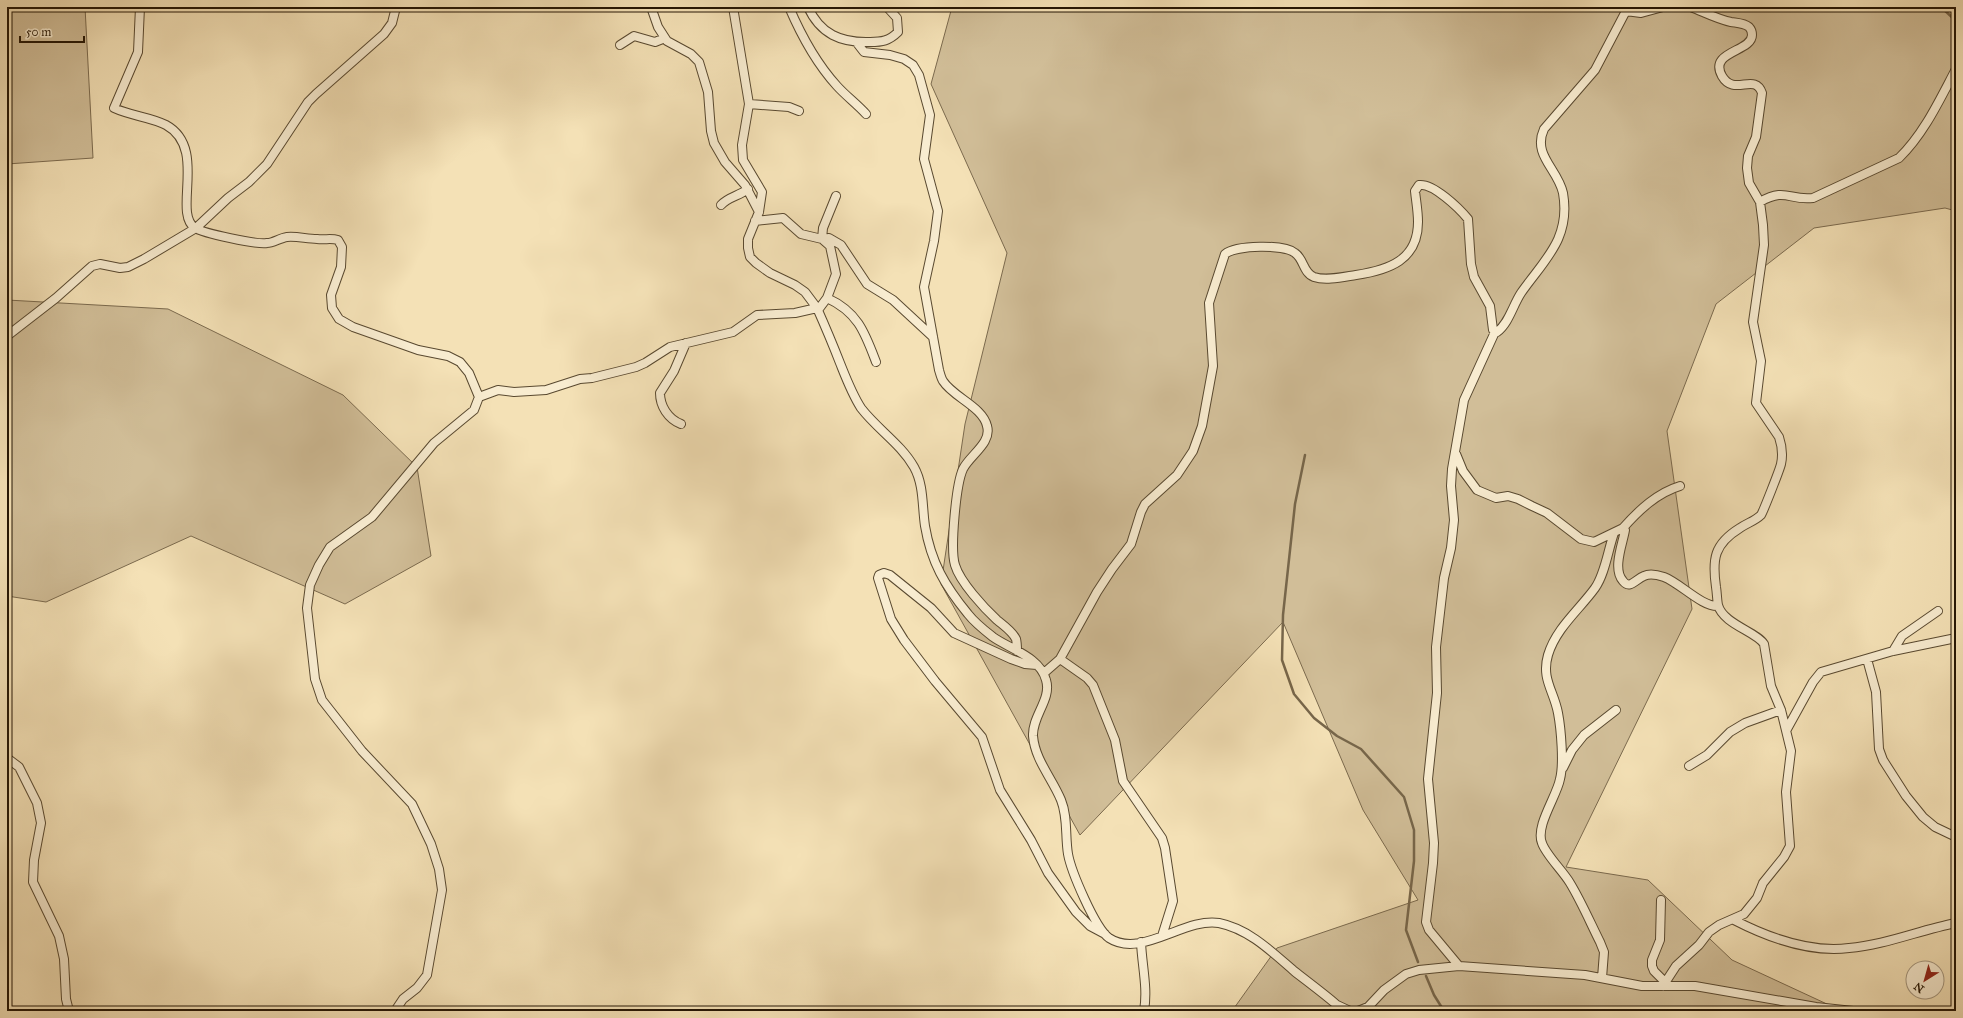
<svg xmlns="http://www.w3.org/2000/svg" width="1963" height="1018" viewBox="0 0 1963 1018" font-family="'IM FELL Great Primer',serif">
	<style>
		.green { fill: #d1be98; stroke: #7b6a4e }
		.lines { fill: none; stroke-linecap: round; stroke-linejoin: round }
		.stream { stroke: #77664a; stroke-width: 2.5 }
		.minor-casing { stroke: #594930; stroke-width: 10 }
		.minor { stroke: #f8ecd0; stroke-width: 8 }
	</style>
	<rect width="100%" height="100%" fill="#f4e1b6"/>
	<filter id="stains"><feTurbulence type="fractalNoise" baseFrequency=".005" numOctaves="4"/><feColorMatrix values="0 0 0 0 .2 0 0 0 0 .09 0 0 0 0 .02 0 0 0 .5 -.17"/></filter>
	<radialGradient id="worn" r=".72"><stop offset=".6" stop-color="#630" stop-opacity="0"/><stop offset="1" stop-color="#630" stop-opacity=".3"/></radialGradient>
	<path class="green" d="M7 7H85L93 158 7 164Z
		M952 7H1956V211L1945 208 1814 228 1716 304 1667 431 1692 609 1566 867 1648 880 1732 960 1842 1011H1232L1277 948 1418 900 1363 810 1283 622 1080 835 941 584 965 424 1007 253 931 84Z
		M7 300 168 309 343 395 417 467 431 556 345 604 191 536 46 602 7 596Z"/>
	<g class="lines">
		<path class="stream" d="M1941 7 1956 21
			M1305 455 1295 504 1283 615 1282 660 1294 694 1314 718 1337 736 1361 749 1404 797 1414 830V861L1406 930 1418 962
			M1426 976 1434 995 1444 1011"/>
		<defs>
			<path id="minor" d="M140 7 138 52 114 108C131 116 151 117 166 125 208 148 172 213 195 228 203 233 257 245 267 243 273 243 280 238 287 237 297 236 307 239 317 239 325 240 331 238 338 240L342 247 341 267 331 295 332 308 339 319 353 327 418 350 448 356 460 362 469 373 479 397 474 410 434 443 372 517 330 547 319 565 310 585 307 608 315 679 322 700 362 751 412 804 431 844 439 869 442 890 427 975 417 988 403 999 395 1011
				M651 7 658 27 667 41 691 54 699 62 708 92 711 131 714 143 725 162 745 185 759 212
				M733 7 749 104 742 145 743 160 762 192 759 212 748 239V248L750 257 756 263 770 273 795 285 805 292 817 308C825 326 833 345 840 363 846 378 852 394 861 408 877 429 901 444 914 467 924 485 922 506 925 526 931 562 945 586 968 614 975 623 984 630 993 637 1010 649 1040 657 1046 680 1052 699 1032 716 1033 736 1035 760 1052 778 1061 800 1068 817 1065 836 1068 854 1071 871 1095 928 1109 938 1141 959 1185 917 1219 923 1249 929 1272 952 1294 971 1308 982 1323 993 1337 1005L1350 1011
				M789 7C801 35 816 63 837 86 846 96 857 104 866 114
				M808 7C820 34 841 43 870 42 882 42 889 41 898 32L897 18 887 7
				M1691 7C1704 12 1717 19 1731 22 1737 23 1744 23 1749 27 1751 29 1752 32 1752 35 1752 52 1708 51 1722 76 1734 97 1755 72 1762 93L1756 137 1748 156 1747 168 1749 183 1760 202
				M857 43 864 52 890 55 904 59 913 65 919 75 930 115 924 159 938 211 934 241 924 287 939 370C940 373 941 378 943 381 953 397 983 407 987 426 992 443 970 455 963 469 956 484 950 549 955 565 960 582 984 608 997 620 1004 626 1012 631 1016 639 1017 643 1017 647 1017 651
				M620 45 634 36 655 42 665 38
				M749 104 789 107 799 111
				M721 205C728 197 739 196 748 189
				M755 221 783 218 801 234 822 239 830 246 836 274 827 298 818 310
				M822 239 823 228 836 196
				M823 239 829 238 841 245 867 284 893 300 933 337
				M827 298C858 312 865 333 876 362
				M7 336 56 298 92 266 100 264 120 268 128 267 144 259 196 228 228 198 249 182 267 164 308 102 316 94 384 34 392 23 396 7
				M479 397 498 390 514 392 546 390 580 379 592 378 636 367 645 363 670 347 733 332 757 315 795 313 817 308
				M681 424C668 419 660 406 660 393L674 371 686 343
				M1456 454 1463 471 1477 490 1496 498 1508 496 1518 499 1532 506 1547 513 1581 539 1594 542 1623 528 1625 530C1623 543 1612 569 1623 581 1630 590 1636 579 1644 576 1650 573 1658 575 1664 577 1680 583 1702 607 1718 606
				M1623 528C1639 510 1657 493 1680 486
				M1893 651 1902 636 1938 611
				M1060 659 1087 678 1093 685 1115 740 1123 781 1162 838 1165 848 1173 901 1162 936
				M1867 659 1876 692 1879 749 1883 760 1906 796 1923 817 1935 827 1956 837
				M1037 665 1025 664 1011 659 954 633 931 608 890 575 884 573 879 575 878 578 891 619 904 640 935 681 982 737 1000 790 1031 840 1048 873 1076 912 1090 926 1105 934
				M1044 673 1060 659 1097 592 1112 569 1131 544 1141 512 1145 504 1177 475 1193 451 1202 426 1213 366 1209 303 1225 254C1236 245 1284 244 1295 253 1304 259 1303 273 1314 277 1326 281 1343 277 1356 275 1389 270 1418 260 1418 222 1418 211 1416 201 1415 191L1419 185C1433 183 1459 208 1468 219L1471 264 1474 277 1490 306 1493 330 1497 332C1509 323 1513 305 1521 293 1544 260 1571 239 1563 193 1558 169 1532 155 1544 129L1595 70 1626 11 1641 13 1663 7
				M1787 729 1813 682 1821 672 1893 651 1956 638
				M7 758 19 767 37 803 41 823 34 860 33 882 59 936 64 959 66 999 69 1011
				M1689 766 1707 755 1730 732 1745 723 1781 710
				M1563 768 1572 750 1584 735 1616 710
				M1661 900 1660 940 1652 960V966L1654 971 1665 982
				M1734 920C1767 937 1810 953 1849 948 1885 945 1920 930 1956 923
				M1141 942C1142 966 1148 988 1144 1011
				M1459 966 1429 930 1426 922 1433 863 1434 843 1428 779 1437 693 1436 647 1444 578 1451 548 1454 520 1451 486 1452 469 1464 400 1495 332
				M1602 978 1604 952 1600 942C1590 922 1581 901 1570 883 1563 871 1546 855 1542 843 1535 826 1557 796 1560 779 1564 764 1561 729 1558 713 1554 691 1541 679 1548 655 1556 628 1580 609 1595 588 1605 574 1608 550 1614 533
				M1663 986 1676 966 1699 945 1709 932 1719 925 1744 914 1757 898 1763 883 1784 857 1790 846 1786 792 1791 751 1781 710 1771 686 1764 644C1757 632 1723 624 1718 605 1717 600 1717 593 1716 587 1712 559 1714 544 1740 528 1747 523 1755 521 1761 515 1763 512 1780 469 1781 464 1783 455 1782 446 1779 437L1756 403 1761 361 1753 322 1764 245 1763 225 1760 202C1786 187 1789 201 1813 198L1899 158C1924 134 1940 99 1956 69
				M1358 1011 1368 1007 1384 990 1406 974 1419 970 1459 966 1585 975 1642 986H1695L1816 1007 1853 1011"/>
		</defs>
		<use href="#minor" class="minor-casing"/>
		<use href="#minor" class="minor"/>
	</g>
	<rect width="1963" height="1018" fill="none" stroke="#f4e1b6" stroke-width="24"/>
	<rect x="8" y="8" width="1947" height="1002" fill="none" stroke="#251604" stroke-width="2"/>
	<rect x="12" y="12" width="1939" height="994" fill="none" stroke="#251604"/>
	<g transform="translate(1925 980) rotate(217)"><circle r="19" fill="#f8ecd0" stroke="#a4967e"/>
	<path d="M0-3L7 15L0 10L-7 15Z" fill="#8f2418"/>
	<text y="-6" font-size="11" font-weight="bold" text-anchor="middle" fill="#251604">N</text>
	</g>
	<path d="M20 36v6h64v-6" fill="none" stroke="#251604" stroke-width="2"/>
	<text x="26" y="36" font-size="12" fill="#251604" stroke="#f8ecd0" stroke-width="3" paint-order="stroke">50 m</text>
	<rect width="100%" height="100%" filter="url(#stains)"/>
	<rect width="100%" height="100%" fill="url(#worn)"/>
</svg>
